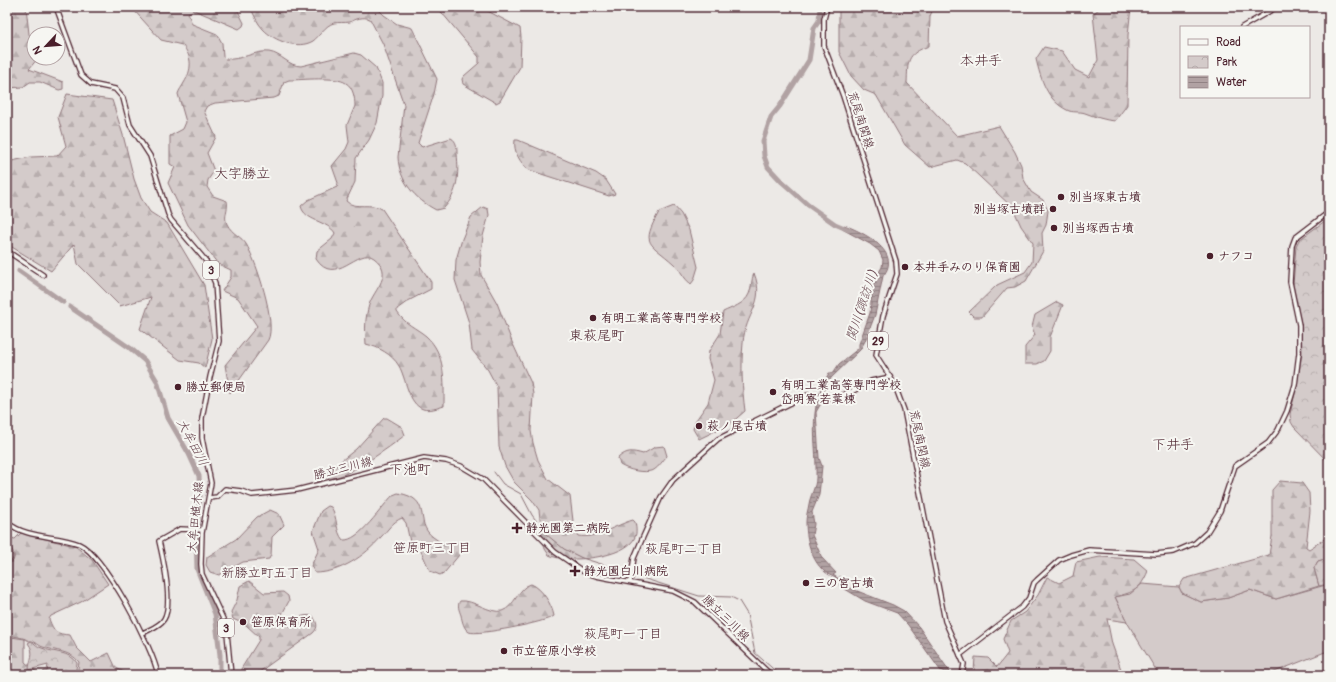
<svg xmlns="http://www.w3.org/2000/svg" width="1336" height="682" viewBox="0 0 1336 682" font-family="Pangolin,'Klee One',sans-serif">
	<style>
		.grass { fill: #d4cbca; stroke: #8f757a }
		.forest { fill: url(#forest-firs); stroke: #8f757a }
		.park { fill: url(#park-crowns); stroke: #8f757a }
		.water { fill: url(#water-rules); stroke: #886e73 }
		.lines { fill: none; stroke-linecap: round; stroke-linejoin: round }
		.stream { stroke: #886e73; stroke-width: 1 }
		.river { stroke: #b1a2a3; stroke-width: 5 }
		.secondary-casing { stroke: #4a1f2b; stroke-width: 6 }
		.primary-casing { stroke: #4a1f2b; stroke-width: 6 }
		.secondary { stroke: #f6f6f2; stroke-width: 3.5 }
		.primary { stroke: #f6f6f2; stroke-width: 3.5 }
		.poi-dot { fill: #4a1f2b; stroke: #f6f6f2; stroke-width: 1.5 }
		.labels { text-anchor: middle; stroke-width: 4; stroke-linejoin: round; paint-order: stroke }
		.shield { fill: #f6f6f2; stroke: #7e6067; stroke-width: 1 }
		.shield-label { font-size: 11px; font-weight: bold; fill: #4a1f2b }
		.street-label { font-size: 12px; fill: #4a1f2b; stroke: #f6f6f2 }
		.poi-label { font-size: 12px; font-weight: bold; fill: #4a1f2b; stroke: #f6f6f2; text-anchor: start }
		.water-label { font-size: 13px; font-style: italic; fill: #6e4d55; stroke: #f6f6f2 }
		.neighbourhood-label { font-size: 13px; fill: #4a1f2b; stroke: #f6f6f2 }
		.quarter-label { font-size: 14px; fill: #4a1f2b; stroke: #f6f6f2 }
	</style>
	<defs>
		<pattern id="forest-firs" width="22" height="20" patternUnits="userSpaceOnUse"><rect width="22" height="20" fill="#d4cbca"/><path d="M5 1l3.5 6h-7zM16 11l3.5 6h-7z" fill="#b8aeae"/></pattern>
		<pattern id="park-crowns" width="20" height="18" patternUnits="userSpaceOnUse"><rect width="20" height="18" fill="#d4cbca"/><path d="M2 6a3 3 0 1 1 6 0M12 15a3 3 0 1 1 6 0" fill="none" stroke="#b8aeae"/></pattern>
		<pattern id="water-rules" width="6" height="5" patternUnits="userSpaceOnUse"><rect width="6" height="5" fill="#b1a2a3"/><path d="M0 2.5h6" fill="none" stroke="#928385"/></pattern>
	</defs>
	<rect width="100%" height="100%" fill="#ece9e6"/>
	<filter id="ink" filterUnits="userSpaceOnUse"><feTurbulence type="fractalNoise" baseFrequency=".025" numOctaves="2"/><feDisplacementMap in="SourceGraphic" scale="8" xChannelSelector="R" yChannelSelector="G"/><feConvolveMatrix kernelMatrix="1 2 1 2 8 2 1 2 1" color-interpolation-filters="sRGB"/></filter>
	<g filter="url(#ink)">
		<path class="grass" d="M1142 584 1179 587 1182 593 1201 602 1228 598 1250 590 1276 599 1329 584V653L1325 652 1267 675H1159L1127 622 1115 597 1130 594Z"/>
		<path class="forest" d="M7 7H26L29 34 34 43V58H38L29 69 63 82V89L59 90 40 82H30L23 87 7 88Z
			M131 7H236L244 23 243 26 239 29 194 10 188 13 192 24 217 34 222 43 223 57 225 59C241 61 255 50 269 52 282 54 288 66 301 66L354 53 361 55 376 68 382 83V96L377 123 369 140 356 158 355 182 346 201C354 210 372 202 382 209L431 282V289L408 301 397 309V312C406 325 415 327 426 336 446 354 444 381 444 406 438 408 429 411 423 409 408 404 406 378 399 366 392 354 378 347 366 344 365 330 365 318 369 305 374 289 395 274 374 258 358 246 335 288 316 259L317 251 332 239 335 233C328 221 304 221 301 206L308 200 337 187 338 183 332 166 346 149 349 142 347 125 355 106C355 98 353 87 346 83 336 76 302 80 289 80L284 82 279 96 274 98 215 103 207 106 204 111 216 137 207 153 214 171 208 180 207 187 213 196 227 201C229 209 223 216 227 224 232 234 242 237 246 244 256 260 277 323 268 340L230 393 225 365 257 326 238 298 222 291 231 277V270L218 264 188 225 168 183 175 167 170 164V136L183 129 186 122 178 94C179 90 182 87 184 83 192 70 193 57 182 45L161 40Z
			M250 7H376L384 15 397 24 412 28 437 79 434 94 418 143 422 147 451 138C457 141 457 148 457 154 459 174 458 193 444 208L436 210C415 199 399 181 398 157L404 105 383 44 370 19C363 16 356 19 350 22 344 23 339 22 334 23 325 25 320 36 313 41 298 50 274 41 263 29 257 23 254 14 250 7Z
			M437 7H480L520 28 521 37 520 67 500 101 496 103 463 84 462 79 464 76 479 63V57Z
			M839 7H934L930 16 929 46C906 54 908 61 907 83L957 136 999 126 1015 152 1021 165 1023 178 1031 192 1043 200 1048 211 1046 225 1042 233 1043 251 1026 281 1015 287 1007 288 982 317H974L969 312 997 285 1025 272 1032 262 1033 243 1021 226 1013 208 965 163 957 160 930 167 905 145 876 95 864 90 851 76 839 52Z
			M1101 7H1131L1128 35 1127 105 1115 121C1104 120 1096 117 1085 113 1080 111 1072 113 1067 110 1047 100 1041 80 1036 59L1044 47 1062 51 1075 70 1089 77 1098 60 1093 14Z
			M67 94 112 100 123 135 134 179 141 198 150 212 167 223 204 285 212 339 205 368 199 363 180 360 140 329 151 297 120 306 78 264 74 244 51 271 7 244V162L31 157 57 156 66 146 58 117Z
			M515 140H518L596 173 606 180 615 194 609 196 529 170C520 163 513 151 515 140Z
			M674 206 681 214 689 230 698 267 694 280 691 284C683 278 681 270 674 264 650 242 640 246 659 212Z
			M483 207 488 209 489 215 483 236 480 262 481 275 497 303 512 342 531 383 533 394 531 431 533 443 538 460 548 479 570 496 574 529 578 536C597 539 615 525 633 520L635 522C636 527 637 532 635 537 627 558 566 564 549 555L545 549 542 535 539 510 532 500 514 482 505 466 499 447 497 387 488 370 472 350 469 323 455 280 456 260 462 239 471 217Z
			M754 273C766 304 745 313 743 343 741 365 742 389 745 411L730 424 699 439 693 429 696 420 708 403 714 380 708 359 709 351 720 334 723 312C731 308 745 304 749 294 752 288 751 280 754 273Z
			M1057 302 1063 305 1050 337V351L1044 361 1037 364H1025V347L1035 335 1032 327 1035 315Z
			M384 418H387L402 427 405 435C394 444 337 486 326 477V473L356 449Z
			M664 446 667 456C663 460 659 467 654 470 644 474 628 470 620 465L618 458C627 450 632 451 643 454L655 447Z
			M1280 481 1302 483 1309 493 1310 511 1306 547 1309 549 1329 536V558L1318 561 1314 568 1319 586 1276 599 1250 590 1228 598 1201 602 1182 593 1179 587 1184 579 1269 555 1272 536V490Z
			M398 493C434 499 413 522 433 537 436 539 440 542 443 544 450 546 459 539 464 545V549L445 572 440 575 430 571 420 549 410 542 406 523 402 518C392 522 388 530 381 537 365 556 340 573 315 573L311 566 319 549 313 531 321 511 328 506 331 507C338 517 335 531 343 540 359 542 382 506 393 495Z
			M270 510 279 514 284 525 272 537 271 555 269 559 243 562 219 575 210 572 206 565 207 557 236 539 257 517Z
			M21 533 75 546 92 560 108 584 81 602 51 616 49 619C54 632 56 634 70 635L76 647 91 662 109 653 116 668 130 675H82L78 669 79 662C71 651 55 651 43 647 37 645 35 640 29 641 22 636 14 638 7 633V546L10 548 14 557 10 563 13 561C16 555 13 549 7 545V537L15 539Z
			M1100 557 1134 559 1148 571C1140 590 1134 592 1115 597L1127 622 1107 619 1112 644 1123 675H996L989 670 974 672 975 657 988 658 997 667 1008 653 1003 639 1011 621 1025 612 1038 595 1047 577 1059 583 1073 576 1076 562Z
			M249 581 264 593 283 592 288 596 289 601 281 616 282 618C292 623 302 613 313 616 317 623 319 627 313 633L255 675 241 669 259 640V637L246 625 233 619 231 612 237 600 240 586Z
			M531 584C542 588 552 605 554 616 547 622 477 636 469 632 464 629 462 621 461 615 459 610 457 605 460 601 473 599 490 614 502 611 515 607 518 587 531 584Z
			M7 634 11 637 25 639V662L40 675H7Z"/>
		<path class="park" d="M1329 218V463L1294 427 1291 422 1290 414 1297 385 1302 353 1301 324 1293 285 1296 246 1299 240Z
			M1329 558V584L1319 586 1314 568 1318 561Z
			M31 641C35 643 37 647 42 648 53 653 70 651 77 663L76 669 80 675H43L44 671H47L48 665 29 670C29 660 36 653 28 643Z"/>
		<path class="water" d="M844 225C863 232 903 252 883 276L875 315 865 341 860 350 831 378 823 394V400L816 412 819 458 822 466 819 495 812 512 814 524 812 535 822 558 836 573 833 575 839 579 840 576 847 587 893 605 904 611 919 627 952 675H946L944 671 940 670 908 625 897 613 865 601 840 586 839 584H841L837 578C814 572 806 543 806 522 806 516 808 510 809 504 810 496 816 487 816 478 817 445 809 419 821 389L819 386 823 384 829 373H833L839 364 859 348V344L870 313 873 282 882 267 883 260 879 251 870 244 842 229Z"/>
		<g class="lines">
			<path class="stream" d="M494 472 503 484 521 494 532 515 547 535 564 549 582 558 630 573
				M633 575 699 596 731 597 739 601 747 614 755 653 780 675"/>
			<path class="river" d="M820 7 819 21 814 28 809 60 780 106 771 117 763 141 764 156 768 167 782 182 808 205 835 224 849 230
				M19 271 63 302
				M70 307 130 348 145 361 157 381 168 418 189 454 199 476 200 499 196 531 197 569 215 614 220 655V675"/>
			<defs>
				<path id="secondary" d="M1242 27 1277 7
					M7 251 43 275
					M209 498 217 497 225 489 241 491 252 495 297 490 424 458 446 461 461 466 483 479 555 552 584 572 596 576 673 591 695 602 771 675
					M7 522C26 539 57 535 79 544 104 555 153 647 158 675
					M630 582 634 558 643 537 661 497 673 480 718 439 805 396 810 395 832 399 855 390 871 381 890 377
					M143 633C150 629 160 626 164 619 173 604 163 558 159 541L180 529 202 530
					M960 655 1022 607 1029 598 1034 583 1037 580 1059 560 1071 555 1089 550 1156 554 1174 552 1195 543 1207 532 1220 511 1235 466 1268 443 1278 430 1287 411 1295 385 1299 353V325L1290 282 1292 246 1295 238 1329 212"/>
				<path id="primary" d="M56 7 81 75 91 84 115 89 123 98 130 125 150 156 168 214 171 220 206 261 215 283 219 341 210 377 202 418V438L211 483 202 533 201 564 202 574 224 621 227 633 231 675
					M827 7 824 19V46L843 96 896 261 897 274 883 316 876 355 894 383 904 410 945 621 964 664 962 675"/>
			</defs>
			<use href="#secondary" class="secondary-casing"/>
			<use href="#primary" class="primary-casing"/>
			<use href="#secondary" class="secondary"/>
			<use href="#primary" class="primary"/>
		</g>
	</g>
	<g class="poi-dot">
		<circle cx="1061" cy="197" r="4"/>
		<circle cx="1053" cy="209" r="4"/>
		<circle cx="1054" cy="228" r="4"/>
		<circle cx="1210" cy="256" r="4"/>
		<circle cx="905" cy="267" r="4"/>
		<circle cx="593" cy="318" r="4"/>
		<circle cx="178" cy="387" r="4"/>
		<circle cx="773" cy="392" r="4"/>
		<circle cx="699" cy="426" r="4"/>
		<path d="M515 522h4v4h4v4h-4v4h-4v-4h-4v-4h4z"/>
		<path d="M573 565h4v4h4v4h-4v4h-4v-4h-4v-4h4z"/>
		<circle cx="806" cy="583" r="4"/>
		<circle cx="243" cy="622" r="4"/>
		<circle cx="504" cy="651" r="4"/>
	</g>
	<g class="labels">
		<g class="shield">
			<rect x="203" y="261" width="16" height="18" rx="3"/>
			<rect x="868" y="332" width="20" height="18" rx="3"/>
			<rect x="218" y="619" width="16" height="18" rx="3"/>
		</g>
		<g class="shield-label">
			<text x="211" y="274">3</text>
			<text x="878" y="345">29</text>
			<text x="226" y="632">3</text>
		</g>
		<g class="street-label">
			<text transform="translate(861 120) rotate(72)" y="4">荒尾南関線</text>
			<text transform="translate(920 439) rotate(78)" y="4">荒尾南関線</text>
			<text transform="translate(343 468) rotate(-14)" y="4">勝立三川線</text>
			<text transform="translate(195 517) rotate(-84)" y="4">大牟田植木線</text>
			<text transform="translate(726 618) rotate(44)" y="4">勝立三川線</text>
		</g>
		<g class="poi-label">
			<text x="1069" y="201">別当塚東古墳</text>
			<text x="1045" y="213" text-anchor="end">別当塚古墳群</text>
			<text x="1062" y="232">別当塚西古墳</text>
			<text x="1218" y="260">ナフコ</text>
			<text x="913" y="271">本井手みのり保育園</text>
			<text x="601" y="322">有明工業高等専門学校</text>
			<text x="781" y="389">有明工業高等専門学校<tspan x="781" dy="14">岱明寮 若葉棟</tspan></text>
			<text x="186" y="391">勝立郵便局</text>
			<text x="707" y="430">萩ノ尾古墳</text>
			<text x="526" y="532">静光園第二病院</text>
			<text x="584" y="575">静光園白川病院</text>
			<text x="814" y="587">三の宮古墳</text>
			<text x="251" y="626">笹原保育所</text>
			<text x="512" y="655">市立笹原小学校</text>
		</g>
		<g class="water-label">
			<text transform="translate(861 305) rotate(-72)" y="5">関川(諏訪川)</text>
			<text transform="translate(193 442) rotate(62)" y="5">大牟田川</text>
		</g>
		<g class="neighbourhood-label">
			<text x="432" y="552">笹原町三丁目</text>
			<text x="684" y="553">萩尾町二丁目</text>
			<text x="267" y="577">新勝立町五丁目</text>
			<text x="623" y="638">萩尾町一丁目</text>
		</g>
		<g class="quarter-label">
			<text x="981" y="65">本井手</text>
			<text x="242" y="178">大字勝立</text>
			<text x="597" y="340">東萩尾町</text>
			<text x="1173" y="449">下井手</text>
			<text x="410" y="474">下池町</text>
		</g>
	</g>
	<rect width="1336" height="682" fill="none" stroke="#f6f6f2" stroke-width="24"/>
	<rect x="12" y="12" width="1312" height="658" fill="none" stroke="#4a1f2b" stroke-width="1.5" filter="url(#ink)"/>
	<rect x="1180" y="26" width="130" height="72" fill="#f6f6f2" stroke="#b1a0a2"/>
	<rect x="1188" y="39" width="20" height="6" fill="#f6f6f2" stroke="#b1a0a2"/>
	<text x="1216" y="46" font-size="12" fill="#4a1f2b">Road</text>
	<rect x="1188" y="56" width="20" height="12" fill="url(#park-crowns)" stroke="#b1a0a2"/>
	<text x="1216" y="66" font-size="12" fill="#4a1f2b">Park</text>
	<rect x="1188" y="76" width="20" height="12" fill="url(#water-rules)" stroke="#b1a0a2"/>
	<text x="1216" y="86" font-size="12" fill="#4a1f2b">Water</text>
	<g transform="translate(46 46) rotate(244)"><circle r="19" fill="#f6f6f2" stroke="#b1a0a2"/>
	<path d="M0-3L7 15L0 10L-7 15Z" fill="#4a1f2b"/>
	<text y="-6" font-size="11" font-weight="bold" text-anchor="middle" fill="#4a1f2b">N</text>
	</g>
</svg>
